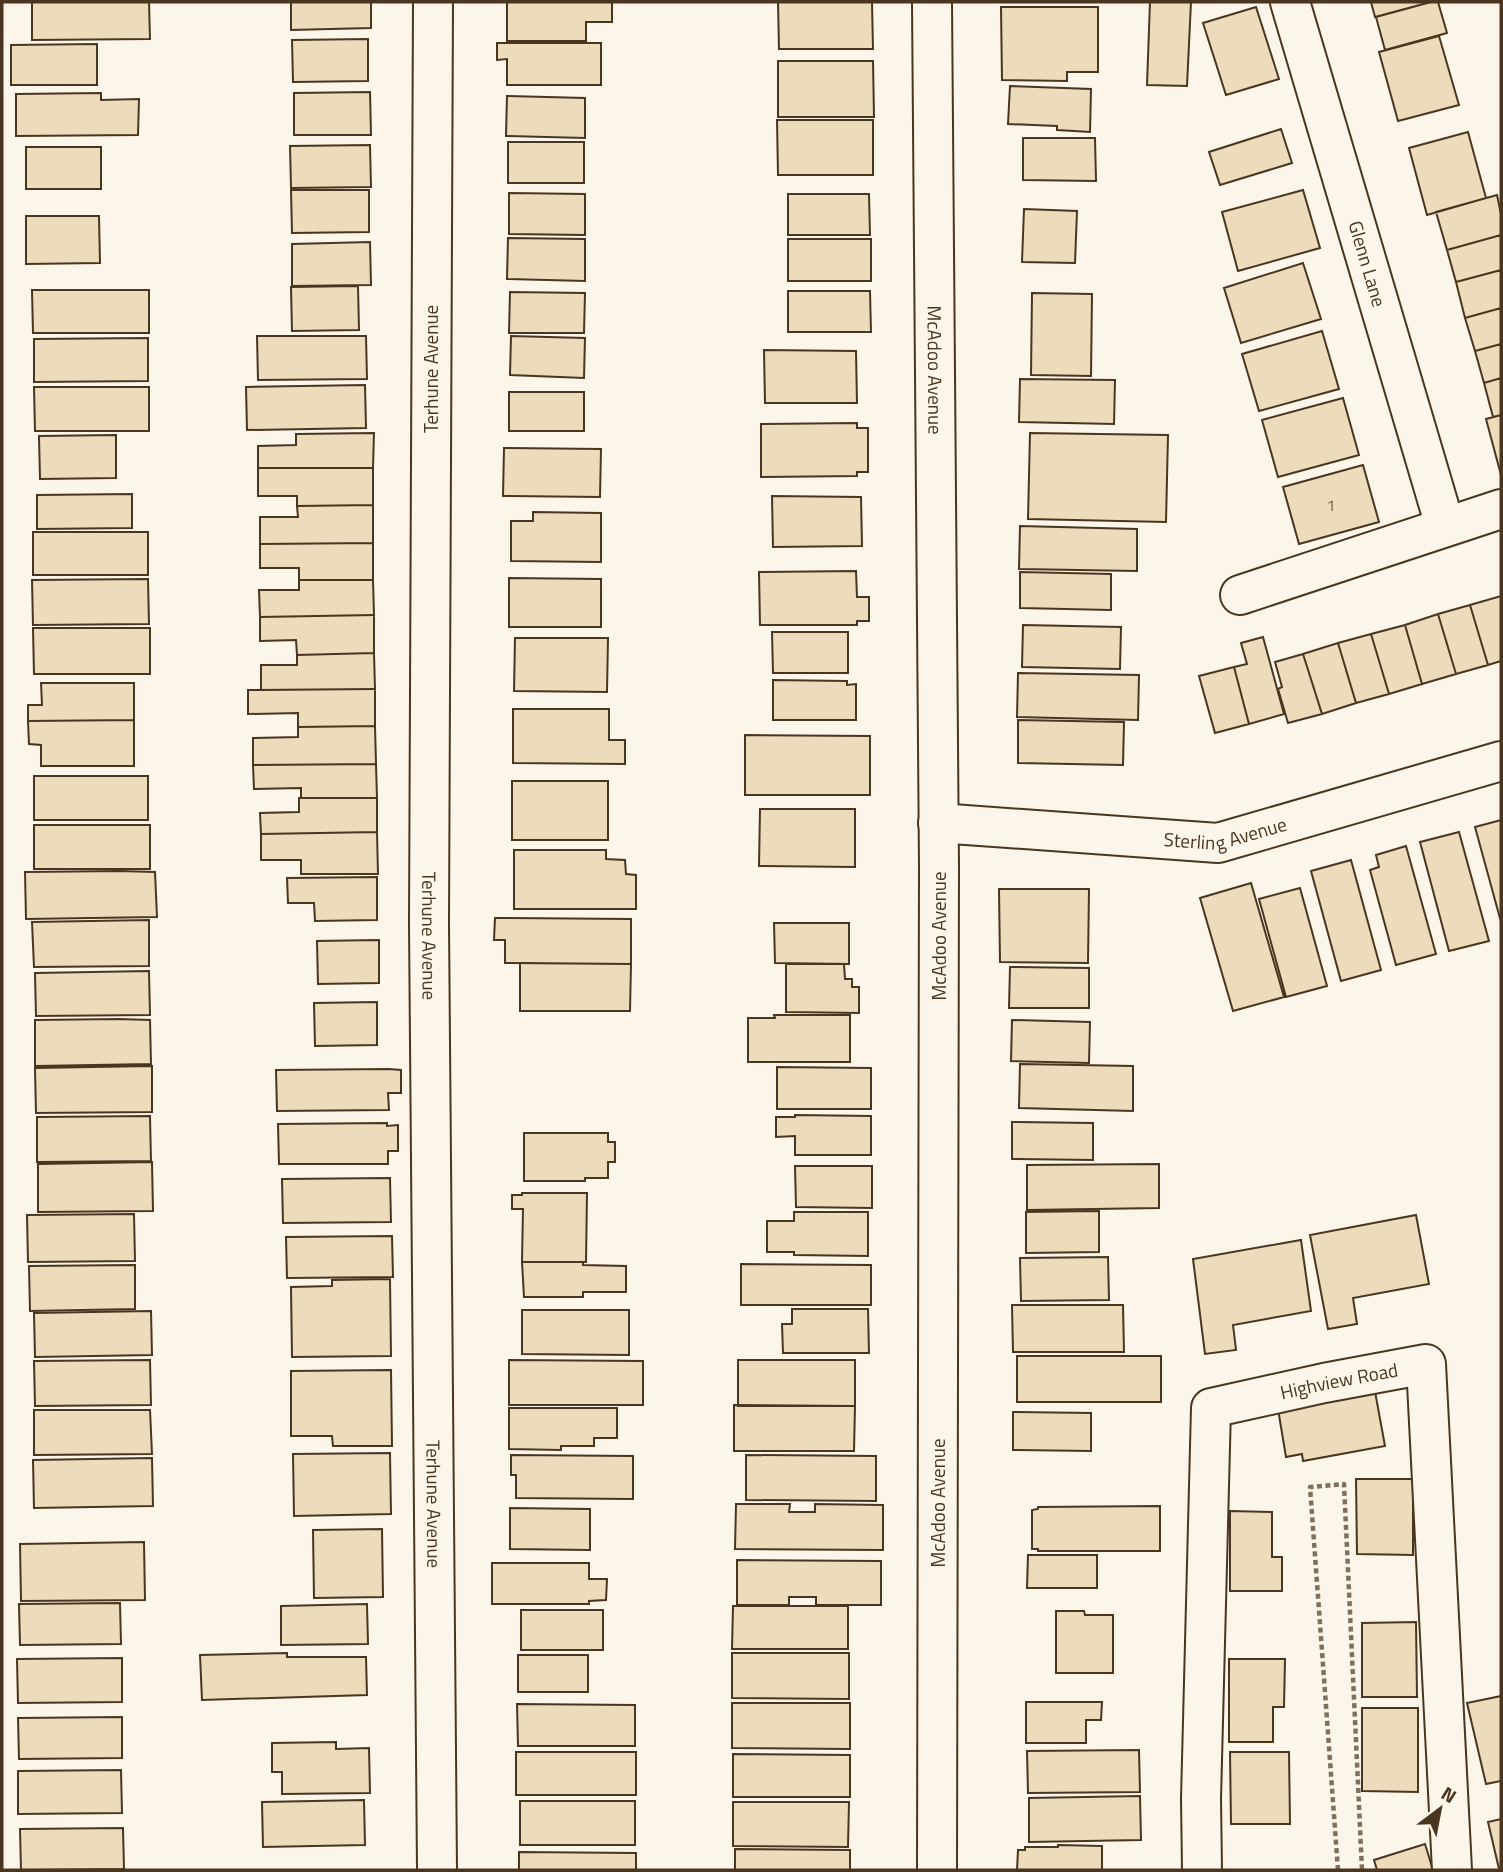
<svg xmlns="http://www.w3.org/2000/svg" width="1503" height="1872" viewBox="0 0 1503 1872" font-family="'Titillium Web',sans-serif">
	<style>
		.building { fill: #ecdcbc; stroke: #4a3520; stroke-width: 2 }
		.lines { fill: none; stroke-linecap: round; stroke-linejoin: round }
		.street-casing { stroke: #4a3520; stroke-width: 42 }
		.path { stroke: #7f6f5c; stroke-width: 4.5; stroke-dasharray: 5 3.5; stroke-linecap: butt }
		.street { stroke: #fbf6e9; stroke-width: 38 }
		.labels { text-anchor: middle; stroke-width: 5; stroke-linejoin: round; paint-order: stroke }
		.number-label { font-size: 16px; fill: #725f47 }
		.street-label { font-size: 19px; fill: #4a3520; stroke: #fbf6e9 }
	</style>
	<rect width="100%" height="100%" fill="#fbf6e9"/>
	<path class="building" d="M32 2H149L150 39 32 40Z
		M291 2H371V28L291 30Z
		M507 2H612V22H586V41H507Z
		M778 2H872L873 49H779Z
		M1150 2H1191L1187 86 1147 85Z
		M1371 2H1431L1375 17Z
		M1431 2H1438L1447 33 1385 50 1376 17Z
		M1001 7H1098V72H1067V81L1002 80Z
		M1256 7 1279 79 1226 95 1203 23Z
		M1439 36 1459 105 1398 121 1379 52Z
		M368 39V81L293 82 292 40Z
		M497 43H601V85H507V59L497 60Z
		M97 44V85H11V45Z
		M778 61H873L874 117H778Z
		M1010 86 1091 89 1090 132 1057 130V126L1008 124Z
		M370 92 371 135H294V93Z
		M101 93V100L139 99 138 135 16 136V94Z
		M507 96 585 98V138L506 136Z
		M777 120H873V175H778Z
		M1281 129 1292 163 1220 185 1209 152Z
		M1468 132 1486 198 1427 215 1409 148Z
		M1023 138H1095L1096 181 1023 180Z
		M508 142H584V183H508Z
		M370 145 371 187 291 188 290 146Z
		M26 147H101V189H26Z
		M291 190H369V232L292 233Z
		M1303 190 1320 248 1238 271 1222 212Z
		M509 193 585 194V235L509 234Z
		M788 194H869L870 235H788Z
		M1497 195 1501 214V235L1447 250 1436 212Z
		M1024 209 1077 211 1075 263 1022 262Z
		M26 216H99L100 263 26 264Z
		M1501 235V270L1456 282 1447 250Z
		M508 238 585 239V281L507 279Z
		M788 239H871V281H788Z
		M370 242 371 285 292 286V244Z
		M1303 263 1321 319 1241 343 1224 288Z
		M1501 270V308L1465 318 1456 282Z
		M358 286 359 330 292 331 291 287Z
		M32 290H149V333H33Z
		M788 291H870L871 332H788Z
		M510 292 585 293 584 333H509Z
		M1032 293 1092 294 1091 376 1031 375Z
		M1501 308V344L1475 351 1465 318Z
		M1322 331 1339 389 1259 411 1242 354Z
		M257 336H366L367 379 258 380Z
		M511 336 585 338 584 378 510 375Z
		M148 338V381L34 382V339Z
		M1501 344V378L1484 383 1475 351Z
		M764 350 856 351 857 403H765Z
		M1501 378V415L1493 417 1484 383Z
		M1020 379 1115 380 1114 424 1019 422Z
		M365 385 366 428 247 430 246 387Z
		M34 387H149V431H35Z
		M509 392H584V431H509Z
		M1343 398 1359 455 1278 477 1262 420Z
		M1501 415V475L1486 419Z
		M857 423V428H868V472H857V476L761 477V424Z
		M374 433 373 468H258V446L296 445V434Z
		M1030 433 1168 435 1166 522 1028 519Z
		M116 435V478L40 479 39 436Z
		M504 448 601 449 600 497 503 496Z
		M1363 465 1379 522 1299 544 1283 487Z
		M258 468H373V505L297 506V496H258Z
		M132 494V528L37 529V495Z
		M772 496 861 497 862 546 773 547Z
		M373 505V543L260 544V517H298L297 506Z
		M533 512 601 513V562L511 561V521H533Z
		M1020 526 1137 529V571L1019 569Z
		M33 532H148V575H33Z
		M373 543V580H299V568H260V544Z
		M856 571 857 597H869V621H857V625H760L759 572Z
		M1020 572 1111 574V610L1020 608Z
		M509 578 601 579V627H509Z
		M148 579 149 624 33 625 32 580Z
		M299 580H373L374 615 260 617 259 590H299Z
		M1501 596V661L1488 665 1470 605Z
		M1470 605 1488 665 1456 674 1438 614Z
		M1438 614 1456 674 1422 684 1405 625Z
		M374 615V653L297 655 296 640 260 641V617Z
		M1023 625 1121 627 1120 669 1022 667Z
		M1405 625 1422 684 1389 694 1371 634Z
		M33 628H150V674H34Z
		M772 632H848V673H773Z
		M1371 634 1389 694 1356 703 1338 643Z
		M1263 637 1284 714 1249 724 1234 667 1247 664 1241 643Z
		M515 638H608L607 692 514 691Z
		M1338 643 1356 703 1322 714 1303 654Z
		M374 653 375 689 261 690V665H297V655Z
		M1303 654 1322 714 1288 723 1278 689 1282 687 1275 662Z
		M1234 667 1249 724 1215 733 1199 676Z
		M1018 673 1139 675 1138 720 1017 717Z
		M773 680 847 681V685L856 684V720H773Z
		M41 683H134V720L28 721V705H42Z
		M375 689V726L298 727V713L248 714V690Z
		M513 709H609V740H625V764L513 763Z
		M134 720V766H41V745L29 744 28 721Z
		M1018 720 1124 722 1123 765 1018 763Z
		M375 726 376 764 253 765V738L298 737V727Z
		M745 735 870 736V795H745Z
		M376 764 377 798H301V788L254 789 253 765Z
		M34 776H148V820H34Z
		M512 781H608V840H512Z
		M299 798H377V832L261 834 260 813 299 812Z
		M760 809H855V867L759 866Z
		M1501 820V922L1475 827Z
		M34 825H150V869H34Z
		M377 832 378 874H301V860H261V834Z
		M1459 832 1489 941 1449 951 1420 842Z
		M1406 846 1436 954 1396 965 1370 870 1379 867 1376 855Z
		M514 850H606V859L625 860 626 874 636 875V909H514Z
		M1351 860 1381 970 1341 981 1311 871Z
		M120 871 155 872 157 917 26 919 25 872Z
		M377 877V920L315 921 314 903H288L287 878Z
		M1251 883 1284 997 1233 1011 1200 898Z
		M1300 888 1327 986 1286 997 1259 899Z
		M999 889H1089L1088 963 1000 962Z
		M495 918 631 919V964L505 963V940H494Z
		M149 920V966L34 967 32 922Z
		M774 923H849V964L775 963Z
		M379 940V983L318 984 317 941Z
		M520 963 631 964 630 1011H520Z
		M786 964H844L845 979H852V987H859V1013L786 1012Z
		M1010 967 1089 968V1008H1009Z
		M149 971 150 1015 36 1016 35 973Z
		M377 1002V1045L315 1046 314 1003Z
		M774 1015H850V1062H748V1018H775Z
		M119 1019 150 1020 151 1064 35 1066V1020Z
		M1012 1020 1090 1022 1089 1063 1011 1061Z
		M1020 1064 1133 1066V1111L1019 1108Z
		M152 1066V1112L36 1113 35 1068Z
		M777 1067 871 1068V1109H777Z
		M388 1069 401 1070V1093H388L389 1110 277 1111 276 1070Z
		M795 1115 871 1116V1155H795V1136L776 1137V1117H795Z
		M150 1116 151 1161 37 1162V1117Z
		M1012 1122 1093 1123V1160L1012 1159Z
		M387 1123V1126L398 1125V1151H388V1164H279L278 1124Z
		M524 1133H608V1142H615V1162H608V1178H585V1181H524Z
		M152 1162 153 1211 38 1212V1164Z
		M1159 1164V1208L1027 1210V1165Z
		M795 1166H872V1208L796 1207Z
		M390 1178 391 1222 283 1223 282 1179Z
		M522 1193H587L586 1262H522L523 1209H512V1195H522Z
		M1099 1211V1252L1026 1253V1212Z
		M794 1212H868V1256L794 1255V1252H767V1221H794Z
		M134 1214 135 1261 28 1262 27 1215Z
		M1416 1215 1429 1284 1353 1298 1357 1324 1328 1329 1310 1235Z
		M392 1236 393 1277 287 1278 286 1237Z
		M1301 1240 1311 1311 1233 1325 1236 1350 1205 1354 1193 1259Z
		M1108 1257 1109 1300 1021 1301 1020 1258Z
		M522 1262H583V1265L626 1266V1292H583V1297H524Z
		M741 1264 871 1265V1305H741Z
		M135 1265V1309L30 1311 29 1266Z
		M390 1279 391 1356 292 1357 291 1287 332 1286V1280Z
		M1012 1305H1123L1124 1352H1013Z
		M792 1309H868L869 1353H783L782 1324H792Z
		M522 1310H629V1355L522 1354Z
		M151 1311 152 1355 35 1357 34 1313Z
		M1017 1356H1161V1402H1017Z
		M150 1360 151 1405 35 1406 34 1361Z
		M509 1360 643 1361V1405H509Z
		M738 1360H855V1406H738Z
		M391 1370 392 1446H333L332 1436H291V1371Z
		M1374 1386 1385 1446 1303 1461 1302 1454 1286 1457 1278 1409Z
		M734 1405 855 1406 854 1451H734Z
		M509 1408H617V1438H594V1446H561V1450L509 1449Z
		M34 1410H150L152 1454 34 1455Z
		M1013 1412 1091 1413V1451L1013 1450Z
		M390 1453 391 1514 294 1516 293 1454Z
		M511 1455 633 1456V1499L516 1498V1475H511Z
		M746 1455 876 1456V1501L746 1500Z
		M152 1458 153 1506 34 1508 33 1460Z
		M1356 1479H1413V1555L1357 1554Z
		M736 1504H790L789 1512H815V1504L883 1505V1550L735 1549Z
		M1160 1506V1551H1038V1549H1032V1510L1038 1509V1507Z
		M510 1508 590 1509V1550L510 1549Z
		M1230 1511 1272 1512V1557H1282V1591H1230Z
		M382 1529 383 1597 314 1598 313 1530Z
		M144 1542 145 1600 21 1601 20 1544Z
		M1028 1555H1097V1588H1027Z
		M737 1560 881 1561V1605H816V1597H789V1605H737Z
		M492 1563H589V1579H607L606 1600 589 1601V1604H492Z
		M120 1603 121 1644 20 1645 19 1604Z
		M367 1604 368 1644 281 1645V1606Z
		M733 1606H848V1649H732Z
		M521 1610H603V1650H521Z
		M1056 1611H1084L1085 1615H1113V1673H1056Z
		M1416 1622 1417 1697H1362V1623Z
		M287 1653V1657H366L367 1695 202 1700 200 1655Z
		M732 1653H849V1699L732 1698Z
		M518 1655H588V1692H518Z
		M122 1658V1702L18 1703 17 1659Z
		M1229 1659H1285L1284 1707H1273V1742H1229Z
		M1501 1696V1781L1486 1784 1467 1703Z
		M1026 1702H1102L1101 1720H1086V1743H1026Z
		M732 1703H850V1749L732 1748Z
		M517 1704 635 1705V1746H518Z
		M1362 1708H1418V1792L1362 1791Z
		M122 1717V1758L19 1759 18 1718Z
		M336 1742V1749L369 1748 370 1793 282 1794V1772H272V1743Z
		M1139 1750 1140 1792 1028 1793 1027 1751Z
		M516 1752H636V1795H516Z
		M1230 1752H1289L1290 1824H1231Z
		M733 1754 850 1755V1797H733Z
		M121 1770 122 1813 18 1814V1771Z
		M1140 1796 1141 1840 1029 1842V1798Z
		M364 1800 365 1845 263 1847 262 1802Z
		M520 1801H635V1845H520Z
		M733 1802H849L848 1847 733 1846Z
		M1501 1819V1868L1499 1869 1488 1822Z
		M123 1828 124 1869 21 1870 20 1829Z
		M1425 1844 1433 1870H1377L1374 1860Z
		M1058 1845 1102 1846V1870H1017L1018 1850H1025V1847H1058Z
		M735 1849 850 1850V1870H735Z
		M519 1852 636 1853V1870H519Z"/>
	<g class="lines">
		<defs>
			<g id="street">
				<path id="s1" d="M433 2 429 924 437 1870"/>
				<path id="s2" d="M932 2 939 867 937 1870"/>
				<path id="s3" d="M1290 2 1445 526"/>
				<path d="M1240 595 1501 509"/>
				<path id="s4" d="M938 823 1218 843 1501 761"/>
				<path id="s5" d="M1202 1870 1201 1799 1211 1408 1324 1383 1426 1364 1452 1870"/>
			</g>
		</defs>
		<use href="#street" class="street-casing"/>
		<path class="path" d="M1338 1870 1310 1487 1344 1484 1362 1870"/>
		<use href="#street" class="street"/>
	</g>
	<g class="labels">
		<g class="number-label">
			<text x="1331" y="511">1</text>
		</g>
		<g class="street-label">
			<text dy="7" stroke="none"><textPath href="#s3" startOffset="273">Glenn Lane</textPath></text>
			<text transform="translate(431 369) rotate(-90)" y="7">Terhune Avenue</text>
			<text dy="7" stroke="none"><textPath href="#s2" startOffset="368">McAdoo Avenue</textPath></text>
			<text dy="7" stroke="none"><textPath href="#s4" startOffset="289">Sterling Avenue</textPath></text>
			<text dy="7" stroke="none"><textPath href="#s1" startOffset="934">Terhune Avenue</textPath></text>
			<text transform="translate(939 936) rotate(-90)" y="7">McAdoo Avenue</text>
			<text dy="7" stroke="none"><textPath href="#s5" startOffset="593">Highview Road</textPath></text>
			<text dy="7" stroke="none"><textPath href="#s1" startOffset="1502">Terhune Avenue</textPath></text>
			<text transform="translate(938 1503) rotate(-90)" y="7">McAdoo Avenue</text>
		</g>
	</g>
	<rect width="1503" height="1872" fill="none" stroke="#4a3520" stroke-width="7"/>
	<g transform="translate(1440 1809) rotate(32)" stroke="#fbf6e9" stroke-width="5" paint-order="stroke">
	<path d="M0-5L12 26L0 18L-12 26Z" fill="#4a3520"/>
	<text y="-10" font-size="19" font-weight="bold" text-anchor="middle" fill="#4a3520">N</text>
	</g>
</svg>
